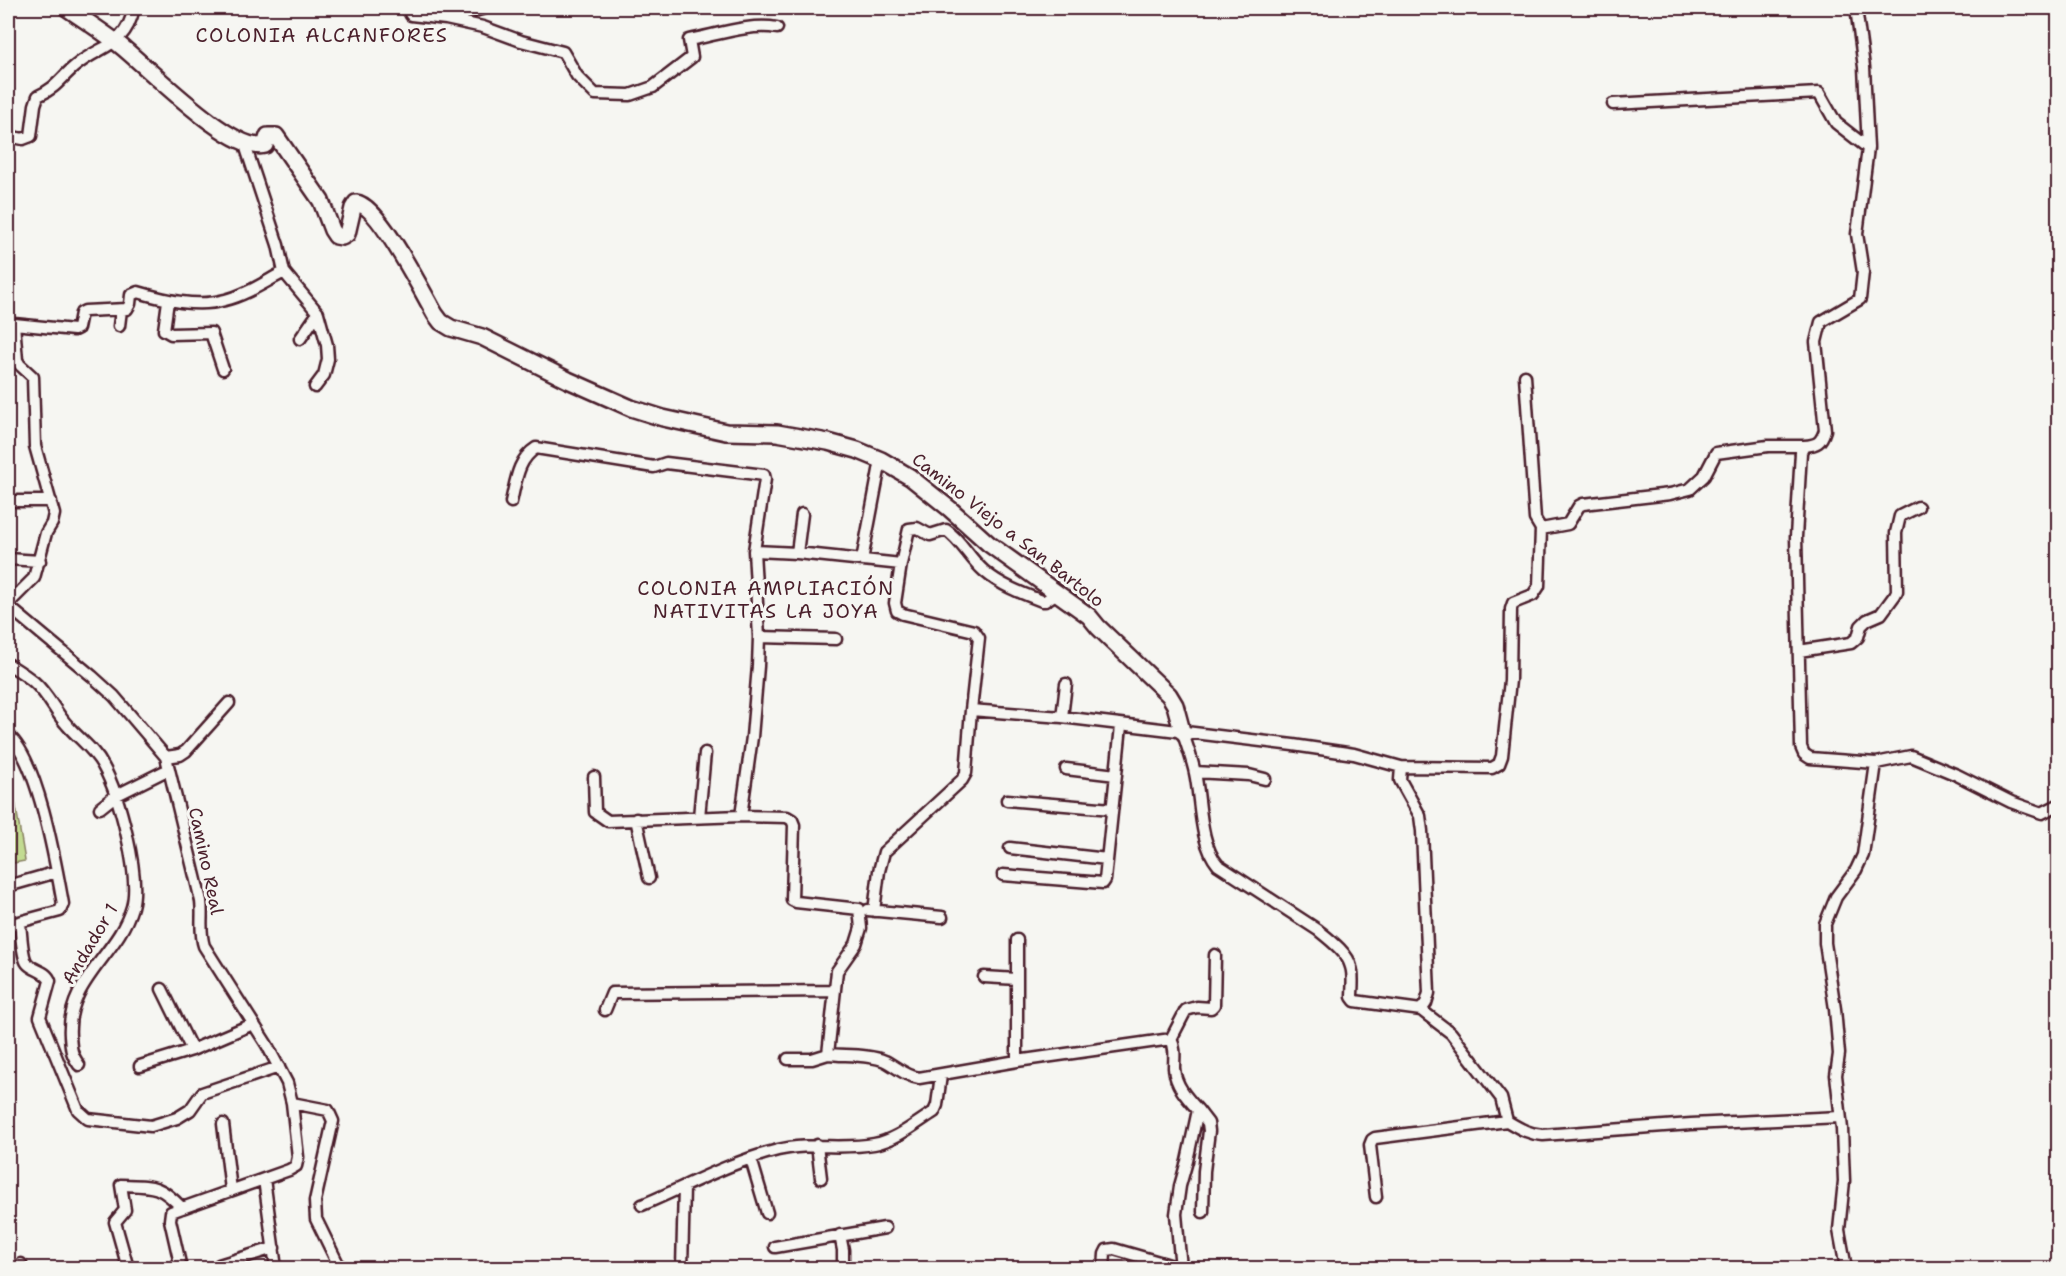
<svg xmlns="http://www.w3.org/2000/svg" width="2066" height="1276" viewBox="0 0 2066 1276" font-family="'Shantell Sans',sans-serif">
	<style>
		.green { fill: #c2db91; stroke: #867d5e; stroke-width: 1.5 }
		.lines { fill: none; stroke-linecap: round; stroke-linejoin: round }
		.street-casing { stroke: #4a1f2b; stroke-width: 15 }
		.secondary-casing { stroke: #4a1f2b; stroke-width: 20 }
		.street { stroke: #f6f6f2; stroke-width: 10 }
		.secondary { stroke: #f6f6f2; stroke-width: 15 }
		.labels { text-anchor: middle; stroke-width: 6; stroke-linejoin: round; paint-order: stroke }
		.street-label { font-size: 18px; fill: #4a1f2b; stroke: #f6f6f2 }
		.neighbourhood-label { font-size: 20px; letter-spacing: 1.5px; fill: #4a1f2b; stroke: #f6f6f2 }
	</style>
	<rect width="100%" height="100%" fill="#f6f6f2"/>
	<filter id="ink" filterUnits="userSpaceOnUse"><feTurbulence type="fractalNoise" baseFrequency=".0167" numOctaves="2"/><feDisplacementMap in="SourceGraphic" scale="12" xChannelSelector="R" yChannelSelector="G"/><feConvolveMatrix kernelMatrix="1 2 1 2 8 2 1 2 1" color-interpolation-filters="sRGB"/></filter>
	<g filter="url(#ink)">
		<path class="green" d="M8 759 25 861 8 864Z"/>
		<g class="lines">
			<defs>
				<path id="street" d="M407 8 411 15 446 19 483 27 521 41 563 52 577 76 595 94 630 95 653 87 692 57 689 40C716 35 750 23 777 28
					M1856 8 1864 67 1868 148
					M449 18 485 8
					M1613 104 1819 93 1836 123 1868 148 1857 234 1863 272 1860 299 1821 322 1816 342 1825 430C1821 443 1817 445 1804 446L1801 452 1796 537 1801 747 1804 754 1810 758 1876 763
					M8 136 23 139 31 136 35 105 38 96C56 88 59 80 74 67 100 44 125 49 134 8
					M244 142 278 245 284 272 318 313 327 345 328 359 324 375 315 387
					M168 301 164 330 171 334 211 333 223 369
					M8 323 14 324 17 360 20 365 33 377 35 446 54 514 52 523 46 533 34 578 8 604
					M14 324 74 330 78 328 81 313 85 311 127 309 130 304 131 295 138 292C165 300 197 308 225 300 246 295 265 282 284 272
					M119 326 121 310
					M300 339 318 313
					M1525 376 1535 519 1541 529
					M8 501H51
					M511 502C516 482 517 460 536 448L654 467 666 463 764 475 765 479 754 551 759 637 758 666 752 737 741 816 787 817 792 820 794 825 792 900 796 902 859 909 861 928 856 944 837 971 828 1054C845 1056 869 1054 885 1061 897 1067 905 1076 919 1078L1017 1061 1171 1039C1176 1049 1174 1057 1174 1068 1175 1085 1187 1098 1198 1110L1187 1161 1180 1186 1176 1214 1181 1268
					M754 551 797 553 901 564 895 603 897 611 903 614 974 631 979 638 971 710 1062 717 1293 745 1354 754 1401 767
					M797 553 802 514
					M8 559 40 561
					M862 560 881 460
					M901 564 909 529 917 528 930 535 946 530C961 540 970 559 984 571 1000 585 1021 593 1042 601H1045L1057 593
					M8 606 92 676 114 696 166 757 201 901C203 916 199 931 204 946L267 1045 287 1083 292 1103 298 1157 296 1166 289 1170 171 1212 170 1220 181 1268
					M759 637 836 639
					M1799 651 1851 643 1858 637 1861 626 1867 620 1881 614 1895 595 1897 591 1896 533 1900 516 1918 507
					M8 664C16 669 26 675 34 682 48 694 55 712 67 725 79 739 95 750 103 766 119 794 141 876 132 907 118 955 66 981 70 1036 71 1049 71 1054 79 1065
					M1062 717 1066 684
					M1182 731C1187 745 1192 759 1195 773 1201 800 1199 843 1218 865L1318 930C1329 939 1348 953 1351 967 1354 976 1352 988 1352 997L1355 1001 1421 1010 1451 1033 1501 1098 1507 1121C1519 1128 1528 1134 1543 1135L1691 1124 1840 1117
					M8 735C38 759 56 865 63 904L60 911 8 925
					M166 757 180 755 186 751 229 703
					M1066 769 1116 775
					M1195 772 1249 775 1265 779
					M594 777 595 812 608 821 741 816
					M1007 800 1112 809
					M100 808 115 796 169 769
					M699 817 705 753
					M636 819 649 878
					M1010 848 1107 859
					M1003 875 1103 883 1105 880 1121 726
					M8 886 57 872
					M868 910 942 917
					M874 911 879 871 884 852 962 780 966 773 971 710
					M20 923C21 931 22 957 27 963 33 971 46 970 50 981L40 1017 78 1110 88 1119 151 1126 177 1118 190 1110 202 1093 279 1067
					M984 977 1017 979
					M162 989 192 1050
					M605 1010 612 993 834 991
					M1421 1010 1426 1003 1429 993 1422 831 1420 816 1400 780 1401 767 1492 768 1499 764 1502 756 1510 680 1511 609 1513 603 1533 595 1539 586 1541 529 1568 524 1579 506 1583 504 1670 494 1690 489 1704 476 1716 453 1768 446H1804
					M1171 1039 1186 1010 1197 1007 1211 1008 1214 1005 1215 955
					M788 1059H812L828 1054
					M1017 1061V940
					M140 1066 192 1050 253 1024
					M292 1103 328 1110 333 1121 315 1201 316 1219 340 1268
					M1198 1110 1208 1123 1209 1131 1204 1171 1203 1212
					M223 1124 231 1190
					M817 1145 821 1178
					M751 1159 767 1213
					M264 1179 276 1268
					M1376 1197 1370 1145 1372 1140 1375 1138 1507 1121
					M642 1205C687 1186 730 1162 778 1150 810 1142 842 1150 874 1144 896 1140 915 1124 934 1112L937 1105 941 1075
					M840 1235 843 1250V1268
					M775 1247 885 1228
					M21 1264 22 1268
					M219 1265 274 1248
					M128 1268 115 1222 125 1210 121 1185C153 1186 159 1184 182 1208
					M682 1268 684 1187
					M1104 1268 1105 1254 1107 1250 1114 1249 1180 1268
					M1846 1268 1839 1230 1844 1181 1842 1129 1836 1075 1839 1054 1835 1009 1825 943V924L1836 897 1856 870 1863 855 1876 763 1911 756 1957 775 2011 802 2042 813 2058 805"/>
				<path id="secondary" d="M67 8C83 19 100 30 116 42 144 63 232 155 265 145L268 136H276L321 201 332 230 336 236 342 237 347 234 353 208 356 203C378 204 423 293 435 314L441 322 451 328 482 337 568 380 631 408 663 418 726 432 777 433 828 442 857 450 881 460 910 477 950 509 989 544 1089 616 1098 627 1169 695 1175 705 1182 731"/>
			</defs>
			<use href="#street" class="street-casing"/>
			<use href="#secondary" class="secondary-casing"/>
			<use href="#street" class="street"/>
			<use href="#secondary" class="secondary"/>
		</g>
	</g>
	<g class="labels">
		<g class="street-label">
			<text transform="translate(1008 530) rotate(38)" y="6">Camino Viejo a San Bartolo</text>
			<text transform="translate(206 861) rotate(78)" y="6">Camino Real</text>
			<text transform="translate(90 944) rotate(-59)" y="6">Andador 1</text>
		</g>
		<g class="neighbourhood-label">
			<text x="322" y="42">COLONIA ALCANFORES</text>
			<text x="766" y="595">COLONIA AMPLIACIÓN<tspan x="766" dy="23">NATIVITAS LA JOYA</tspan></text>
		</g>
	</g>
	<rect width="2066" height="1276" fill="none" stroke="#f6f6f2" stroke-width="30"/>
	<rect x="15" y="15" width="2036" height="1246" fill="none" stroke="#4a1f2b" stroke-width="2" filter="url(#ink)"/>
</svg>
